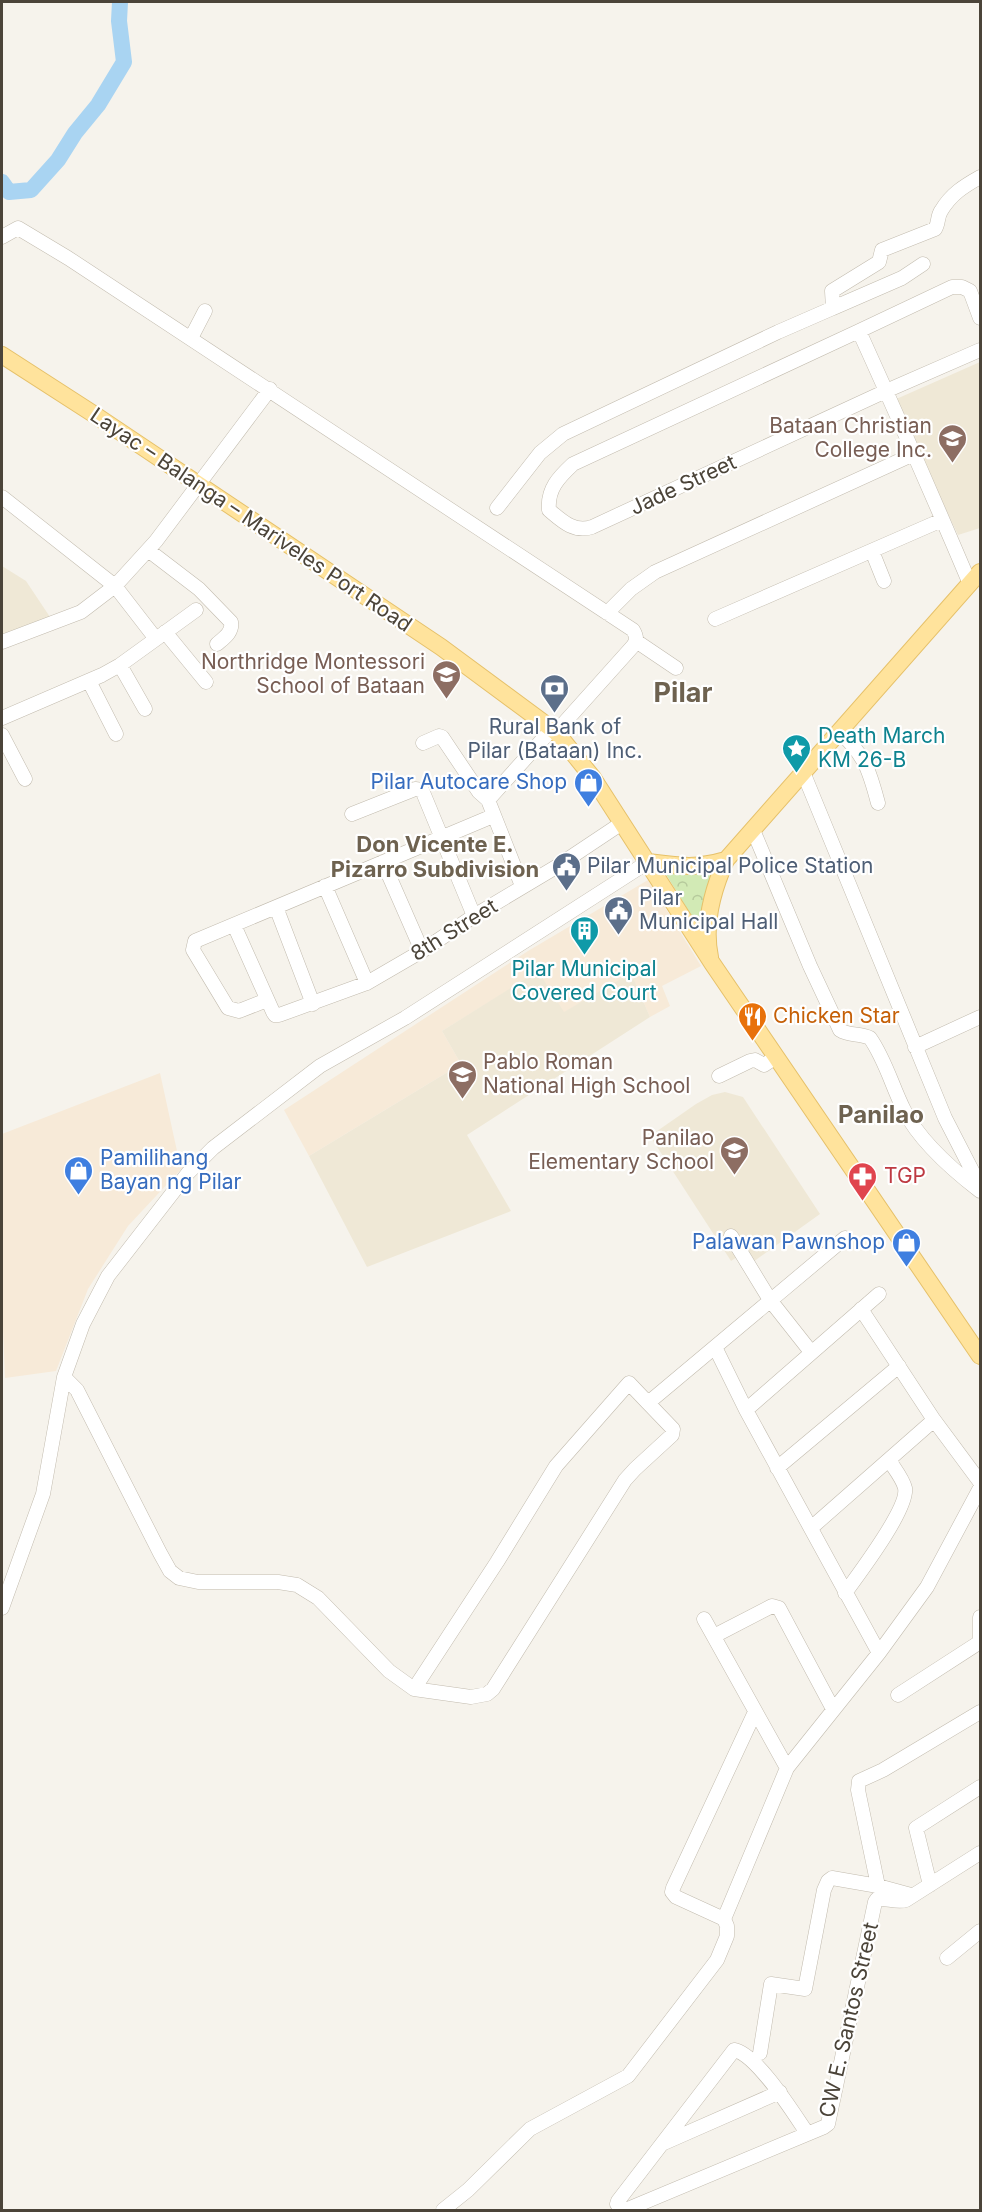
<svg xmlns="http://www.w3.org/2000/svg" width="982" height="2212" viewBox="0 0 982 2212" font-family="Inter,sans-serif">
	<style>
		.commercial { fill: #f7ead8 }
		.education { fill: #efe8d6 }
		.park { fill: url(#park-crowns) }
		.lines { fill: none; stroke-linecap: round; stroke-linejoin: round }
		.river { stroke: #a9d4f2; stroke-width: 16 }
		.minor-casing { stroke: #c2bbae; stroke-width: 15 }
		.major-casing { stroke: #e6c16a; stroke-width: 18 }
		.minor { stroke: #fff; stroke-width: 14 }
		.major { stroke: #ffe39c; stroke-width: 16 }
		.labels { text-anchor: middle; stroke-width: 4.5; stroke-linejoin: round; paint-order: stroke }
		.education-label { font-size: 21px; fill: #785e54; stroke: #fff; text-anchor: end }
		.street-label { font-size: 21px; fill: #4b4439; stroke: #fff }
		.service-label { font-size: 21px; fill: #4e5e75; stroke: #fff; text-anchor: start }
		.culture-label { font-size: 21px; fill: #0d838f; stroke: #fff; text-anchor: start }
		.shop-label { font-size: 21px; fill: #366cbe; stroke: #fff; text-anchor: end }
		.food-label { font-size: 21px; fill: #c56008; stroke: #fff; text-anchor: start }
		.health-label { font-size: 21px; fill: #be3a42; stroke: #fff; text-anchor: start }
		.neighbourhood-label { font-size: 22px; font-weight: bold; fill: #6e6250; stroke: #fff }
		.quarter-label { font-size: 24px; font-weight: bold; fill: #6e6250; stroke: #fff }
		.district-label { font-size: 27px; font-weight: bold; fill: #6e6250; stroke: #fff }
	</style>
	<defs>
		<pattern id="park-crowns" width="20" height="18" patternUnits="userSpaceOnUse" patternTransform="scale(1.5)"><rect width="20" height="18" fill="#d2eab5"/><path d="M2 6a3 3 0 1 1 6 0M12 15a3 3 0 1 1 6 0" fill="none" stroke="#b6ca9c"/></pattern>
	</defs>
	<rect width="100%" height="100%" fill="#f6f3ec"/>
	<path class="commercial" d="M648 880 701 966 662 986 670 1006 650 1017 631 974 563 1013 538 972 442 1031 461 1064 309 1156 284 1110 528 951Z
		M160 1073 177 1151 185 1165 128 1226 88 1289 56 1371 5 1378 2 1304V1134Z"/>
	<path class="education" d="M980 362V528L958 535 894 400Z
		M2 566 26 581 52 620 2 637Z
		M538 971 564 1012 631 973 650 1017 467 1135 511 1211 367 1267 309 1156 461 1064 442 1031Z
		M725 1092 743 1097 820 1214 753 1262 746 1251 731 1261 650 1136 696 1104 712 1095Z"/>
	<path class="park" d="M720 865 703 921 696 923 662 868Z"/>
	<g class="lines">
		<path class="river" d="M2 182 9 192 31 190 58 160 75 133 98 105 124 62 119 21 120 2"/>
		<defs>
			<path id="minor" d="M2 237 18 228 68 258 633 630C637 637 637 640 633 646L556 732
				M833 308 902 278 923 264
				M859 331 952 287H962L970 291 980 318
				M191 338 205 311
				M2 497 115 586 156 639 196 610
				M497 508 540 453 563 434 778 332 833 308 832 291 879 262 882 250 935 229C939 223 937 217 941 211 951 194 964 186 980 177
				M148 550 199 589 231 622C233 632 224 638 217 644
				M872 551 884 581
				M970 584C934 499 897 415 859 331L573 464C559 477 547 489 549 510 562 521 574 533 592 527L886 391 980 350
				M607 613 631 589 655 572 914 454
				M715 619 942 520
				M165 632 206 682
				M636 641 676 668
				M2 642 81 612 115 586 156 541 270 389
				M120 665 145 709
				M89 681 116 734
				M2 718 102 675 120 665 156 639
				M839 731C865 756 869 769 878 803
				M2 735 25 779
				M423 743 439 736 442 737 479 792 488 800 522 886
				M803 772 945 1118 980 1186
				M488 800 552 729
				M352 814 415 789 422 790 474 916
				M753 830 810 966 840 1030C849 1036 860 1033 870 1038 885 1059 892 1086 904 1110 919 1140 954 1171 980 1191
				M383 862 422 951
				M325 886 367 983
				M276 907 313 1004
				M234 925 273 1012 275 1015H279L367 983 422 951 474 916 556 867 622 823
				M267 1000 239 1011 228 1008 193 950 195 941 493 816
				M915 1047 980 1017
				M719 1076 750 1061 755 1060 764 1065 776 1057
				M731 1236 770 1300 811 1352
				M861 1309 934 1420 980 1482
				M715 1347 746 1410 879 1653
				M64 1377 77 1390 160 1553 170 1571 179 1578 198 1582H278L297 1585 318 1598 389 1671 414 1689 471 1697 487 1694 493 1689 625 1480 635 1469 672 1435 673 1429 648 1403 845 1238
				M746 1410 879 1294
				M777 1468 899 1366
				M811 1528 934 1420
				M845 1593C858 1575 909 1508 905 1488 903 1479 894 1468 889 1460
				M2 1608 43 1494 64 1377 83 1324 108 1276 188 1173 213 1148 320 1066 405 1018 648 862
				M980 1617V1638
				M704 1619 787 1768
				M714 1636 772 1606 779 1608 833 1709
				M414 1689 497 1562 556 1466 629 1383 648 1403
				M898 1695 980 1642
				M755 1712 673 1888 672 1892 676 1897 724 1919 787 1768 879 1653 927 1587 980 1488
				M930 1885 916 1828 980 1787
				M878 1886 858 1790 859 1781 883 1770 980 1712
				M947 1958 980 1931
				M760 2053 771 1984 805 1989 824 1890 828 1881 832 1878 878 1886 911 1895
				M807 2133C794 2114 757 2054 734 2050L618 2201 617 2204 621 2209H628L824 2127 828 2124 875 1902 877 1899C887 1898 897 1903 906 1900L980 1853
				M664 2143 780 2092
				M443 2210 468 2190 530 2129 628 2076 717 1960 727 1936V1926L724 1919"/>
			<path id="major" d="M2 355 95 415 441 647 556 732 593 778 712 963 980 1356
				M648 862C679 866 695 869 726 860
				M710 957C703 924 713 889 726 860L980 572"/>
		</defs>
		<use href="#minor" class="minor-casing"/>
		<use href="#major" class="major-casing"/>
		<use href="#minor" class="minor"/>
		<use href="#major" class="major"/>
	</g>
	<defs>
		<symbol id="school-pin" viewBox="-11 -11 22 30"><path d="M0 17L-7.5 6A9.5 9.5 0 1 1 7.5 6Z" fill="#8d6e63" stroke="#fff"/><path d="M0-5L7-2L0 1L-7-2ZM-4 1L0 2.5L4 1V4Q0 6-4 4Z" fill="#fff"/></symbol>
		<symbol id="bank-pin" viewBox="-11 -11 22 30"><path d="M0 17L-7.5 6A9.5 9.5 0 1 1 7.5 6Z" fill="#5c6f8a" stroke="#fff"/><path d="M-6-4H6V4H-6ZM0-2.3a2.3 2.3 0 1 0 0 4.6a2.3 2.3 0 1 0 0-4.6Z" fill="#fff"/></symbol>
		<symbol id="sight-pin" viewBox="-11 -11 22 30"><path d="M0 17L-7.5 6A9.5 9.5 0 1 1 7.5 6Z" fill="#0f9aa8" stroke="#fff"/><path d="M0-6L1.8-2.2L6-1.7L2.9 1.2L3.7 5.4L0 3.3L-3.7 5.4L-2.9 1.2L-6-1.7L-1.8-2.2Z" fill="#fff"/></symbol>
		<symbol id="shop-pin" viewBox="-11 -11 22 30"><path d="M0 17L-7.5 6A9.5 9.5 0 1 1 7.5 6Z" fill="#3f7fe0" stroke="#fff"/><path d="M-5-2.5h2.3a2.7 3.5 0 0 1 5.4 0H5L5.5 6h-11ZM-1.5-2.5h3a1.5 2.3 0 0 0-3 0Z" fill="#fff"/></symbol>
		<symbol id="civic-pin" viewBox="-11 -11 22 30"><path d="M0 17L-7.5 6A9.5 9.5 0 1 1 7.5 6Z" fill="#5c6f8a" stroke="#fff"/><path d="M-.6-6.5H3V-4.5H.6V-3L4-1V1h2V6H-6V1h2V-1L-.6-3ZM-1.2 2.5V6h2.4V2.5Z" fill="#fff"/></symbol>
		<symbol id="building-pin" viewBox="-11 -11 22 30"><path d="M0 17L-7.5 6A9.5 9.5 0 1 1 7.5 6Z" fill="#0f9aa8" stroke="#fff"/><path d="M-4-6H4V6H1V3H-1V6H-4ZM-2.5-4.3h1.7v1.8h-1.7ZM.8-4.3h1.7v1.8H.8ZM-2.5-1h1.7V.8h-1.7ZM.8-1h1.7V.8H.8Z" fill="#fff"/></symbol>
		<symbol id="restaurant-pin" viewBox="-11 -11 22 30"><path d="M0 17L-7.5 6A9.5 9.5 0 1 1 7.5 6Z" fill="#e8710a" stroke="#fff"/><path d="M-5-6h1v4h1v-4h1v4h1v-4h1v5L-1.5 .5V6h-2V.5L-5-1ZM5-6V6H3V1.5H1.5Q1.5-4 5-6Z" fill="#fff"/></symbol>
		<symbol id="pharmacy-pin" viewBox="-11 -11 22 30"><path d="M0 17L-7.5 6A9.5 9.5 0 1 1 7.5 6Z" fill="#e0444e" stroke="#fff"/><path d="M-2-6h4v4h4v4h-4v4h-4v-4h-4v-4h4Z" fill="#fff"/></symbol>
	</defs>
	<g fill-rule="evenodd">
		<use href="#school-pin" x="936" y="422" width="33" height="45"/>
		<use href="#school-pin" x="430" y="658" width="33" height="45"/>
		<use href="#bank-pin" x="538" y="672" width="33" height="45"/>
		<use href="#sight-pin" x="780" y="732" width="33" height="45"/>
		<use href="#shop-pin" x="572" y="766" width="33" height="45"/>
		<use href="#civic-pin" x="550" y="850" width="33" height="45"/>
		<use href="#civic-pin" x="602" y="894" width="33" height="45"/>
		<use href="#building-pin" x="568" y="914" width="33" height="45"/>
		<use href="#restaurant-pin" x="736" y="1000" width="33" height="45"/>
		<use href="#school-pin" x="446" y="1058" width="33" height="45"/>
		<use href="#school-pin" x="718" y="1134" width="33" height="45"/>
		<use href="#shop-pin" x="62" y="1154" width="33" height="45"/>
		<use href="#pharmacy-pin" x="846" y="1160" width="33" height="45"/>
		<use href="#shop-pin" x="890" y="1226" width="33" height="45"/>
	</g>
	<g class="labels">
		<g class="education-label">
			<text x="932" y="433">Bataan Christian<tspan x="932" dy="24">College Inc.</tspan></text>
			<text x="425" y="669">Northridge Montessori<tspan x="425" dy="24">School of Bataan</tspan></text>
			<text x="483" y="1069" text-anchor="start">Pablo Roman<tspan x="483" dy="24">National High School</tspan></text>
			<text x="714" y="1145">Panilao<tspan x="714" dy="24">Elementary School</tspan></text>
		</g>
		<g class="street-label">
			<text transform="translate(683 485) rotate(-25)" y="7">Jade Street</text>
			<text transform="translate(251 520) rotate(34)" y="7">Layac – Balanga – Mariveles Port Road</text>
			<text transform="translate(454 930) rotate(-32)" y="7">8th Street</text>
			<text transform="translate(849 2020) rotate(-77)" y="7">CW E. Santos Street</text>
		</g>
		<g class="service-label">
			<text x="555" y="734" text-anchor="middle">Rural Bank of<tspan x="555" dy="24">Pilar (Bataan) Inc.</tspan></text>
			<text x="587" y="873">Pilar Municipal Police Station</text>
			<text x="639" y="905">Pilar<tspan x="639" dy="24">Municipal Hall</tspan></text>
		</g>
		<g class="culture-label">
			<text x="818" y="743">Death March<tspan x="818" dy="24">KM 26-B</tspan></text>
			<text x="584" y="976" text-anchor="middle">Pilar Municipal<tspan x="584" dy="24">Covered Court</tspan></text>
		</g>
		<g class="shop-label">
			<text x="567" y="789">Pilar Autocare Shop</text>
			<text x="100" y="1165" text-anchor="start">Pamilihang<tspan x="100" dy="24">Bayan ng Pilar</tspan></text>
			<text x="885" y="1249">Palawan Pawnshop</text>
		</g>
		<g class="food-label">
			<text x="773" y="1023">Chicken Star</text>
		</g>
		<g class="health-label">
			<text x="884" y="1183">TGP</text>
		</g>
		<g class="neighbourhood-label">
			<text x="435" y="852">Don Vicente E.<tspan x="435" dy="25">Pizarro Subdivision</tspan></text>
		</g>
		<g class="quarter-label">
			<text x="881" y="1123">Panilao</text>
		</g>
		<g class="district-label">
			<text x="683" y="702">Pilar</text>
		</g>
	</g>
	<rect width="982" height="2212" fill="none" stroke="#4b4439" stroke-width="6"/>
</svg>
